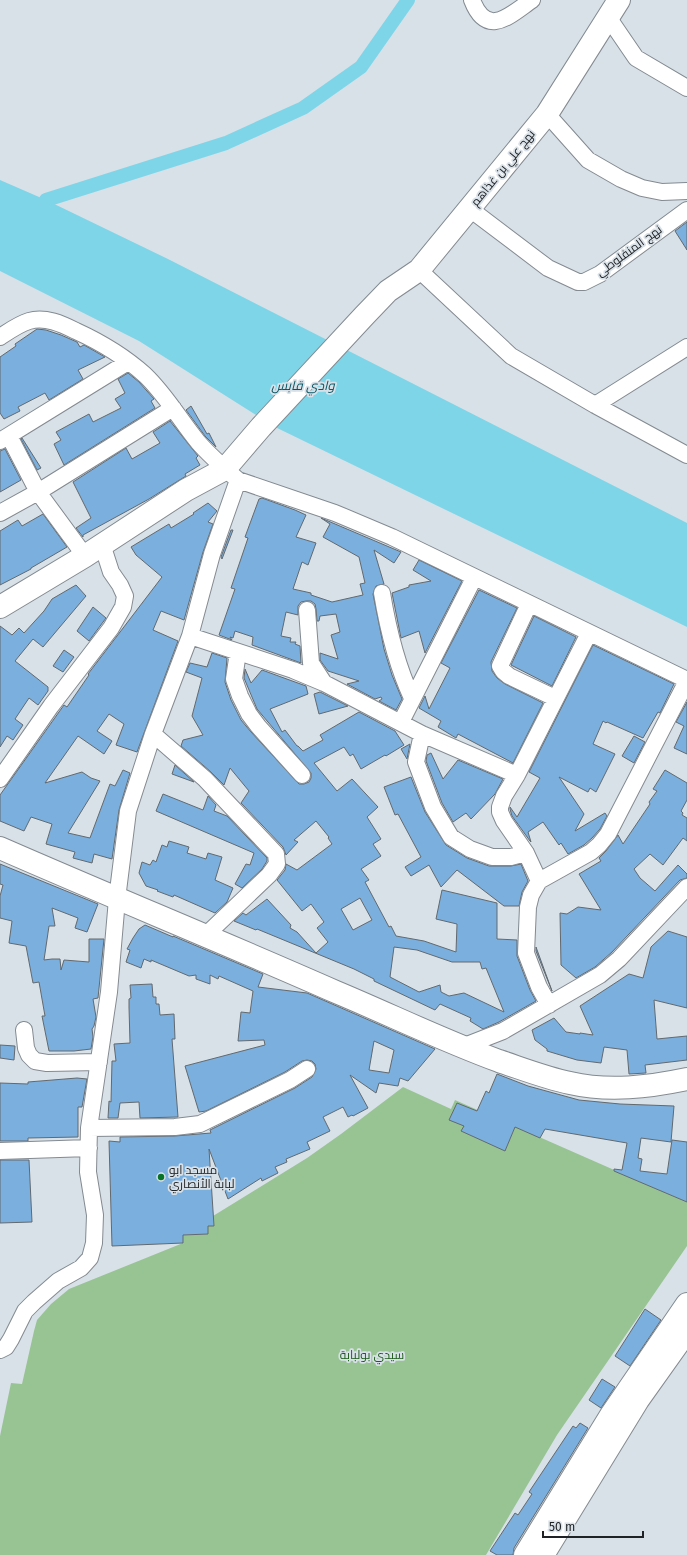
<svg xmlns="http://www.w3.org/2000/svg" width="687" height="1555" viewBox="0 0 687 1555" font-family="'Fira Sans',Cairo,sans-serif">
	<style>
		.green { fill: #98c494 }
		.water { fill: #7fd5e8 }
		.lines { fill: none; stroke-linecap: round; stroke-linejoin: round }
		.canal { stroke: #7fd5e8; stroke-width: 14 }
		.building { fill: #7bafde; stroke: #62696f; fill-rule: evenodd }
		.street-casing { stroke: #838a91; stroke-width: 18 }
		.secondary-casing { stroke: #838a91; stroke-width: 24 }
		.street { stroke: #fff; stroke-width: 16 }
		.secondary { stroke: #fff; stroke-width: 22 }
		.poi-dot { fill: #077427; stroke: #d9e1e8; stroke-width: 1.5 }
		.labels { text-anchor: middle; stroke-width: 3.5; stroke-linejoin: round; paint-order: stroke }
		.street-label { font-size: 12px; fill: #202325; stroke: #d9e1e8 }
		.poi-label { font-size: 12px; fill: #202325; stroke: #d9e1e8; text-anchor: start }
		.park-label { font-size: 12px; fill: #1c5a18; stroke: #d9e1e8 }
		.water-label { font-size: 13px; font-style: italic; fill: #0a5664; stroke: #d9e1e8 }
	</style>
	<rect width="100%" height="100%" fill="#d9e1e8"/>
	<path class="green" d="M403 1087 451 1109 455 1100 687 1202V1246L557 1435 486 1555H0V1436L11 1383 22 1384 34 1331 37 1320 51 1304 69 1289 183 1243V1235L208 1234V1226H214L213 1216 307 1158 341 1134Z"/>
	<path class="water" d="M0 180 46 200 168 259 687 523V627L275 427 139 341 0 271Z"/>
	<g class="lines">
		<path class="canal" d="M46 200 226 143 303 108 361 67 408 0"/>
	</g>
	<path class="building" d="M687 222V250L675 231Z
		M37 329 46 330 61 335 77 342 80 347 84 345 105 357 78 370 83 379 49 400 45 393 18 407 20 411 4 419 0 413V357L16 346 15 344Z
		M128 373 139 382 154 399 151 401 155 408 64 465 54 444 61 440 56 432 89 414 93 422 121 408 115 399 125 393 118 379Z
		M191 406 207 434 209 433 216 447 205 436 186 410Z
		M170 421 198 456 196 458 200 465 185 474 186 476 149 499 83 535V537L76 528 91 518 73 482 126 448 132 459 160 443 153 432Z
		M22 438 41 468 37 470 21 439Z
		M5 449 21 480 0 492V451Z
		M262 498 295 510 306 515 296 537 316 543 308 565 302 562 293 589 311 593V595L332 602 363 595 360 584 365 583 359 557 323 537 330 524 321 518 401 552 394 563 374 550 384 584 376 586 373 594 384 649 392 675 402 699 396 710 379 701 382 699 381 697 375 699 347 684 359 681 328 671 320 660V653L338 659 331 635 340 632 336 614 320 616 319 621H317L316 609 315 604 311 601H306L301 602 298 606V615L286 612 281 636 291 638 290 642H296L295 644 300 646 301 663 252 645 253 637 235 631 233 638 230 637 232 640 219 635 235 589 231 588 248 538 245 537 259 499Z
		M208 503 217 511 208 522 213 524 203 552 184 620 161 611 153 630 178 641 137 752 116 745 124 724 109 714 97 731 112 741 104 754 78 736 45 783 82 772 91 778 100 781 68 833 90 838 110 784 115 786 123 770 130 773 119 810 112 859 94 854 92 863 73 858 75 852 46 844 52 824 31 817 24 831 0 821V795L59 712 64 705 67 707 89 675 88 674 162 577 136 555 131 547 169 524 171 528 194 514 193 513Z
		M43 514 67 547 31 568V569L0 585V531L18 520 22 526Z
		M231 530H233L222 559 221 557Z
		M419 560 462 581 425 653 419 631 401 638 392 593 409 587V585L431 581 413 570Z
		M76 585 86 596 43 647 33 639 15 661 48 687V691L38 705 29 698 15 719 23 725 13 740 7 736 0 747V626L12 635 19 628 24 633 44 611 52 599Z
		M479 590 517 608 491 662 492 671 497 678 505 684 543 703 513 763 458 734 456 738 438 727 441 721 419 708 425 696 429 709 450 668 441 663Z
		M93 607 106 618 89 641 77 631Z
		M534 616 576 637 552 686 511 665Z
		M593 645 674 684 660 713 658 712 643 738 607 722 606 723 603 721 593 744 615 754 596 792 590 788 588 792 559 777 584 814 575 831 605 813 607 816 600 829 592 838 584 845 568 854 561 843 559 845 543 822 528 832 531 842 530 841 512 816 510 809V807L517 817 540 778 529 772Z
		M64 650 74 657 63 672 53 666Z
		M212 653 227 658 225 682 231 700 241 720 251 732 299 784H304L309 782 311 778V773L257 709 244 678 245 669 251 683 262 670 306 686 308 694 270 709 282 732 285 730 297 746H298L303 751 323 740 320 735 359 712 395 731 404 745 386 756 385 755 361 769 353 754 350 756 344 747 314 763 337 791 352 779 378 807 367 817 381 839 373 844 381 856 361 869 369 880 365 882 389 927 391 926 396 936 424 941 456 952 457 924 436 919 442 890 497 903V939L517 940V956L530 990 536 1001 499 1022 483 1029 470 1021 471 1018 440 1004 435 1010 374 981V979L354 969 257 929 256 930 234 921 243 913 246 915 267 899 291 925 290 928 297 932 316 953 328 942 317 928 324 922 311 904 302 911 277 880 285 870 286 864 297 870 332 844 328 838 329 837 316 821 294 840 298 842 286 855 283 847 241 803 249 791 230 768 224 785 211 772 181 746 183 740 203 735 192 716 202 678 186 672 190 663 207 667ZM360 898 372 920 353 930 341 909ZM394 947 417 950 452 962H480L482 969 486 968 504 1012 464 993 449 996 441 992 440 985 419 992 390 977Z
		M320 692 348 706 319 714 314 694Z
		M687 702V754L674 748 684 726 676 722Z
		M634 736 645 742 634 763 622 756Z
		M410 744 407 759 401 749Z
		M431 753 443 779 458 760 503 779 495 794 471 819 466 813 453 822 442 803 426 761 427 755Z
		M175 765 194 782 172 774Z
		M665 770 687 783V800L681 811 683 813 682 815 687 818V841L683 838 663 865 650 854 634 869 640 878 655 891 678 865 687 874V878L680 880 612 952 595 967 576 978 561 965 560 913 567 914 578 907 601 910 579 874 601 861 599 858 606 851 618 835 623 844 650 804 649 802 657 791 653 789Z
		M411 777 425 812 446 845 467 858 489 866H511L521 864 528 881 522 892 519 906H504L457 870 441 887 429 865 411 876 405 867 421 857 398 814 395 815 384 787Z
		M163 794 203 810 208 796 216 805 214 811 227 816 267 858V861L262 869 242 888 235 884 246 864 250 865 254 853 156 811Z
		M169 841 189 847 187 853 206 859 208 853 222 857 215 880 233 888 227 902 215 913 174 895 173 897 157 891 158 890 146 886 139 873 142 862 150 865 153 860 156 862 162 845 167 847Z
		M0 864 98 904 87 932 75 928 78 918 52 908 55 926H49L44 960 52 959H60L61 970 64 960 89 962V939H104L98 998 93 999 96 1017 94 1026 92 1029 93 1037 91 1049 74 1051H49L42 1016H45L39 982 33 983 26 946 9 943 12 921 0 918V896L3 885 0 884Z
		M145 925 173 937V936L263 974 258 987 307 993 435 1049 408 1081 400 1078 398 1086 379 1083 376 1093 350 1075 368 1108 353 1116 352 1115 348 1117 343 1107 323 1117 330 1131 307 1142 310 1149 286 1159 287 1162 275 1167 278 1173 262 1181 261 1178 228 1199 209 1149 214 1226H208V1234L183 1235V1243L112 1246 109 1141 120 1142V1137L175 1136 211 1133 210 1130 295 1088 312 1077 316 1069 315 1064 312 1061 307 1060 302 1061 285 1072 206 1111 199 1112 185 1066 265 1045 264 1040 238 1041 241 1012 250 1013 253 991 219 976 218 979 210 975V984L196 979V975L189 976 151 960V962L144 959 141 968 126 962 130 950 127 949 133 938 139 929ZM374 1041 394 1050 389 1073 369 1070Z
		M668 931 687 937V1008L654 1000 657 1039 687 1036V1060L645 1065 646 1073 629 1074 627 1050 604 1047 601 1063 577 1060 547 1051V1049L535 1040 532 1030 554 1018 566 1032 580 1034V1033L593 1035 580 1006 629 974 643 978 651 947Z
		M536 947 552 991 536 951Z
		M152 984 153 997H156V1004H159L160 1015 174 1014 175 1039H172L178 1117 140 1118 139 1102 120 1103 118 1118H108L109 1101 111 1102 112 1061H116L114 1044 130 1043 129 1007V999L131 998 130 985Z
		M0 1045 15 1046 14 1060 0 1058Z
		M497 1074 528 1086 579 1100 620 1104 674 1106 671 1142 641 1138 638 1158 642 1159 640 1171 667 1174 672 1140 687 1142V1202L614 1171V1169L622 1170 627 1143 545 1129 540 1138 515 1127 505 1151 461 1131 464 1126 449 1120 457 1103 477 1111 486 1091 489 1093Z
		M77 1078 87 1079 82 1107H78V1137L28 1138V1141H0V1083L28 1084V1082Z
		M0 1160H29L32 1222 0 1223Z
		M645 1309 661 1320 630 1366 615 1356Z
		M602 1379 615 1387 601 1408 589 1400Z
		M580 1423 588 1428 514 1548 513 1555H497L490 1551 515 1513 518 1515 532 1494 529 1492 573 1426 576 1428Z"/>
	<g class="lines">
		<defs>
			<path id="street" d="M472 0C487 39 510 15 532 0
				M608 17 636 58 687 88
				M547 114 588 160 621 179 642 188 662 192 687 191
				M470 209 548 268 578 282H584L600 274 687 210
				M419 270 511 356 595 405 687 455
				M0 337C9 331 19 324 29 321 45 316 62 324 76 331 100 342 125 357 145 375 166 395 180 420 198 442 210 456 224 468 238 480L212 554 190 636 153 734 128 811 117 899 109 992 89 1128 88 1172 95 1215 94 1243 90 1258 81 1268 58 1281 34 1302 25 1311 11 1339 6 1347 0 1350
				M595 405 687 347
				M9 436 38 492 85 556
				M0 441 128 362
				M238 480 335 513 392 537 687 680
				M0 513 38 492 173 408
				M382 593C388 629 396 664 412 698
				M529 604 500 666 503 671 509 676 555 698
				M307 610 311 663 324 683
				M190 636 293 670 324 683 422 734 517 775
				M238 652 234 679 240 696 249 714 258 726 302 775
				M401 722 474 578
				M153 734 205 779 276 854 277 864 269 875 206 935
				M422 734 416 762 433 807 451 837 470 849 492 857H511L526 853
				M0 779 51 706 111 628 123 607 125 596 120 585 111 572 102 544
				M539 881 526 853 504 821 500 812V807L504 796 517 775 589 633
				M549 1005 539 987 526 953 528 907 531 895 539 881 591 852 599 845 608 834 687 681
				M24 1030 26 1048 29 1055 35 1061 47 1063 99 1062
				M462 1047 503 1031 600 975 619 959 687 887
				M89 1128 175 1127 200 1124 290 1080 307 1069
				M0 1151 89 1148"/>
			<path id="secondary" d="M0 607 85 556 186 490 225 469 261 427 364 316 388 291 419 270 547 114 619 0
				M0 848C112 897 225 943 336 992 391 1015 444 1041 499 1061 523 1069 546 1078 570 1083 609 1092 649 1087 687 1079
				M525 1555 611 1415 687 1304
				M543 1555 638 1400 687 1331"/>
		</defs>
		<use href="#street" class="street-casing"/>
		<use href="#secondary" class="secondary-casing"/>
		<use href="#street" class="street"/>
		<use href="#secondary" class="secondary"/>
	</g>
	<circle class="poi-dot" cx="161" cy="1177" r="4"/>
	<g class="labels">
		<g class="street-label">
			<text transform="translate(503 168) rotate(-51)" y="4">نهج علي بن غذاهم</text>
			<text transform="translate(629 251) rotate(-36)" y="4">نهج المنفلوطي</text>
		</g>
		<g class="poi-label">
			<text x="169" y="1174">مسجد ابو<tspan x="169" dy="14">لبابة الأنصاري</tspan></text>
		</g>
		<g class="park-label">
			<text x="372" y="1359">سيدي بولبابة</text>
		</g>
		<g class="water-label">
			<text x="303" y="390">وادي قابس</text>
		</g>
	</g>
	<path d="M543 1531v6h100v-6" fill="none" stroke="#202325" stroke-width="2"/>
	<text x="549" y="1531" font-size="12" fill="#202325" stroke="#d9e1e8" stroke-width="3" paint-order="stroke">50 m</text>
</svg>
